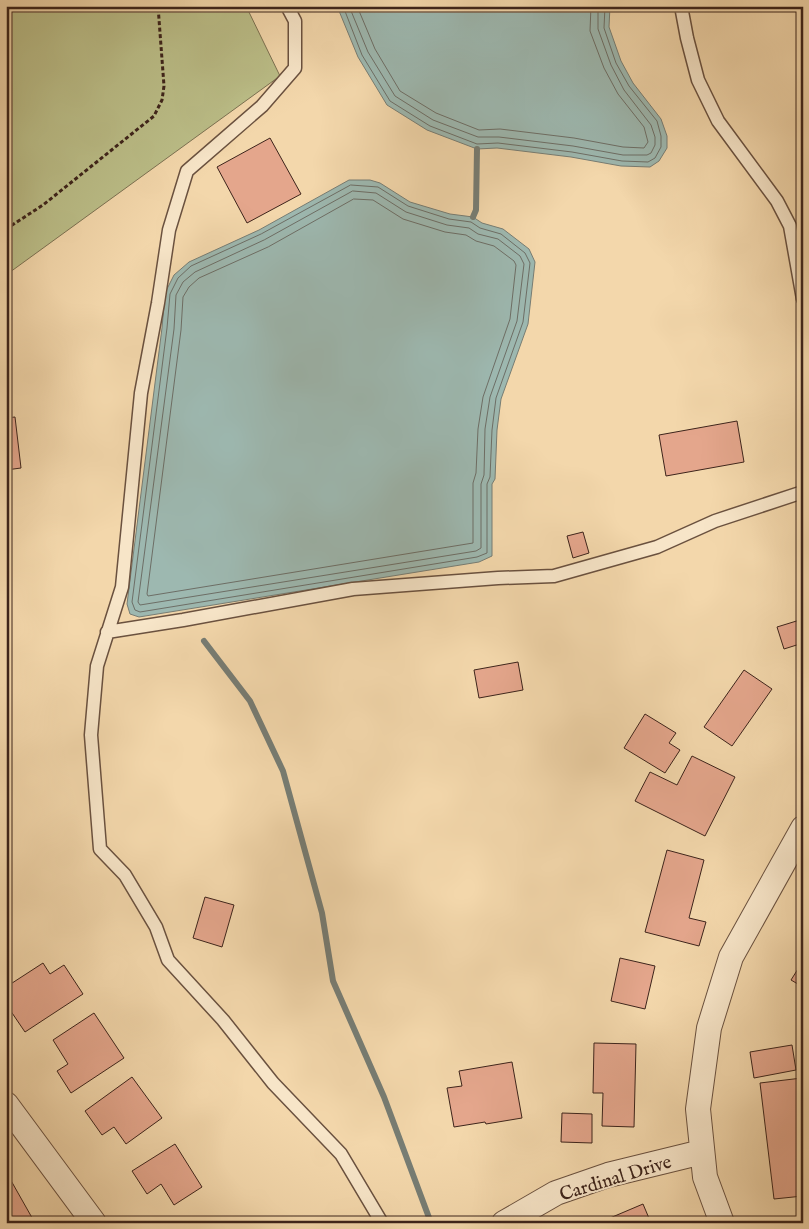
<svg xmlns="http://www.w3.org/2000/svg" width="809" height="1229" viewBox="0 0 809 1229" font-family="'IM FELL English',serif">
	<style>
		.green { fill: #bbbe88; stroke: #7c7152 }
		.water { fill: #9db8b0; stroke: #777d74 }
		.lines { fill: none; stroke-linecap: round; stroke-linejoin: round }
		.shore { stroke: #6d6e66; stroke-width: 1 }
		.stream { stroke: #777d74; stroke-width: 6 }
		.building { fill: #e4a68c; stroke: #3d241b }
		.lane-casing { stroke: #6a513f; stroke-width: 15 }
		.street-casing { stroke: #6a513f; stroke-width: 26 }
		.path { stroke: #3d241b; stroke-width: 3; stroke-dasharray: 4 2.5; stroke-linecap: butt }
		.lane { stroke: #f7e5c8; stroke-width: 12 }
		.street { stroke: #f7e5c8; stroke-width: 24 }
		.labels { text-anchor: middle; stroke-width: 4; stroke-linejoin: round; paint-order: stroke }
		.street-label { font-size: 19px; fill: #3d241b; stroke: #f7e5c8 }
	</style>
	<rect width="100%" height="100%" fill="#f3d7ab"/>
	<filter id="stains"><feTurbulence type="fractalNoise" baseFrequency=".004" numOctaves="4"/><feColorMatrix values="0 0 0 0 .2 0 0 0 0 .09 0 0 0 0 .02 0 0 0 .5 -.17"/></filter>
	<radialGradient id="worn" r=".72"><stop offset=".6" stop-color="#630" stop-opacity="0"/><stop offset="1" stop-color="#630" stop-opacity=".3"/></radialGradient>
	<path class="green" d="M6 6H246L280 76 6 275Z"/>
	<path class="water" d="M337 6H610L609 27 621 61 633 83 661 119 667 136V148L659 161 650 167 621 166 571 157 497 148 477 149 427 130 387 105 358 57Z
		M349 180H370L380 183 410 202 450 214 473 217 482 223 503 229 529 249 535 262 528 324 501 399 497 430 495 479 492 484V556L479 562 139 617 130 614 127 604 162 328 165 293 174 275 189 262 259 230Z"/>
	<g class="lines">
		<path class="shore" d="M343 6 362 55 390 101 430 126 477 144 498 143 572 152 622 161 648 162 655 158 661 147V136L657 121 629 86 616 63 604 28 605 6
			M349 6 368 52 395 96 433 120 478 137H499L573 146 623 155H647L651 153 655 145V137L651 125 624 90 611 65 598 29V6
			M357 6 375 49 400 91 436 113 479 130 500 129 574 138 623 147 644 148 648 142 644 127 618 94 604 68 590 31 591 6
			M351 185 378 187 408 206 449 219 471 222 480 228 501 234 525 253 530 263 523 322 496 398 492 430 490 477 487 484V553L477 557 140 612 135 610 132 602 167 328 170 294 178 278 191 266 261 234Z
			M353 191 376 193 406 212 447 225 469 228 478 234 498 239 520 256 524 264 517 321 490 397 485 429 484 475 481 484V548L476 551 140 605 138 602 174 329 176 295 183 282 195 272 264 240Z
			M354 199 373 200 403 219 445 232 466 235 476 241 494 246 514 261 516 265 510 319 483 397 478 429 476 473 473 483V543L148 596 147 594 181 330 183 297 189 287 199 278 268 247Z"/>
		<path class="stream" d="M473 217 476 210 477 149
			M204 641 250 701 283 771 322 913 333 981 384 1097 431 1223"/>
	</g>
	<path class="building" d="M270 138 301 194 247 223 217 167Z
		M15 417 21 468 6 470V418Z
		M737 421 744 462 666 476 659 435Z
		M583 532 589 553 573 558 567 536Z
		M803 619V643L784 649 777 627Z
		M518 662 523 690 479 698 474 670Z
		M744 670 772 689 732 746 704 727Z
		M645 714 676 733 669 743 680 750 665 773 624 748Z
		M692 756 735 777 705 836 635 801 650 772 677 785Z
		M667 850 704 860 689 918 706 922 699 946 645 932Z
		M205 897 234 905 222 947 193 938Z
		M620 958 655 966 645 1009 611 1001Z
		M803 961V987L791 980Z
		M43 963 50 974 64 965 83 994 25 1032 6 1004V987Z
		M94 1013 124 1058 71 1093 57 1071 68 1064 53 1040Z
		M594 1043 636 1044 634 1127 602 1126 603 1093H593Z
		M792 1045 796 1070 754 1078 750 1052Z
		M512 1062 522 1118 486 1124 485 1122 454 1127 447 1088 462 1086 459 1071Z
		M132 1077 162 1118 126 1144 114 1127 102 1135 85 1111Z
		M802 1078 803 1196 774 1199 760 1083Z
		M562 1113 592 1114V1143L561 1142Z
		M175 1144 202 1187 174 1205 161 1184 147 1194 132 1171Z
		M9 1177 35 1223H6V1179Z
		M643 1204 651 1223H612L610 1218Z"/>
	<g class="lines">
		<defs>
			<path id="lane" d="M287 6 295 21V68L262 106 187 171 169 230 158 303 141 393 122 587 97 666 91 735 100 849 125 875 156 927 168 960 223 1020 273 1083 341 1154 382 1223
				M681 6 687 38 698 80 718 121 777 201 790 226 803 299
				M107 632 183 620 353 589 498 578 554 576 657 547 715 521 803 492"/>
			<path id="street" d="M6 1104 94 1223
				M504 1223 556 1193 608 1175 702 1152
				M722 1223 705 1177 698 1109 709 1028 731 957 803 828"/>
		</defs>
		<use href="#lane" class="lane-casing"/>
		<use href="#street" class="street-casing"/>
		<path class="path" d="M6 229 43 205 154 116 162 100 164 86 158 6"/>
		<use href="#lane" class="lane"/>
		<use href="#street" class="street"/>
	</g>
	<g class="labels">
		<g class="street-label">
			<text transform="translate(615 1177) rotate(-17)" y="7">Cardinal Drive</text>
		</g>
	</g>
	<rect width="809" height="1229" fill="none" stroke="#f3d7ab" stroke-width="25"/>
	<rect x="8" y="8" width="794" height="1214" fill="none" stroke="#3d241b" stroke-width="2.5"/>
	<rect x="12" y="12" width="784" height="1204" fill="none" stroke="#3d241b"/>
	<rect width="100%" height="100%" filter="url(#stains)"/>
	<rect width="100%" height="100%" fill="url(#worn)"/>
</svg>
